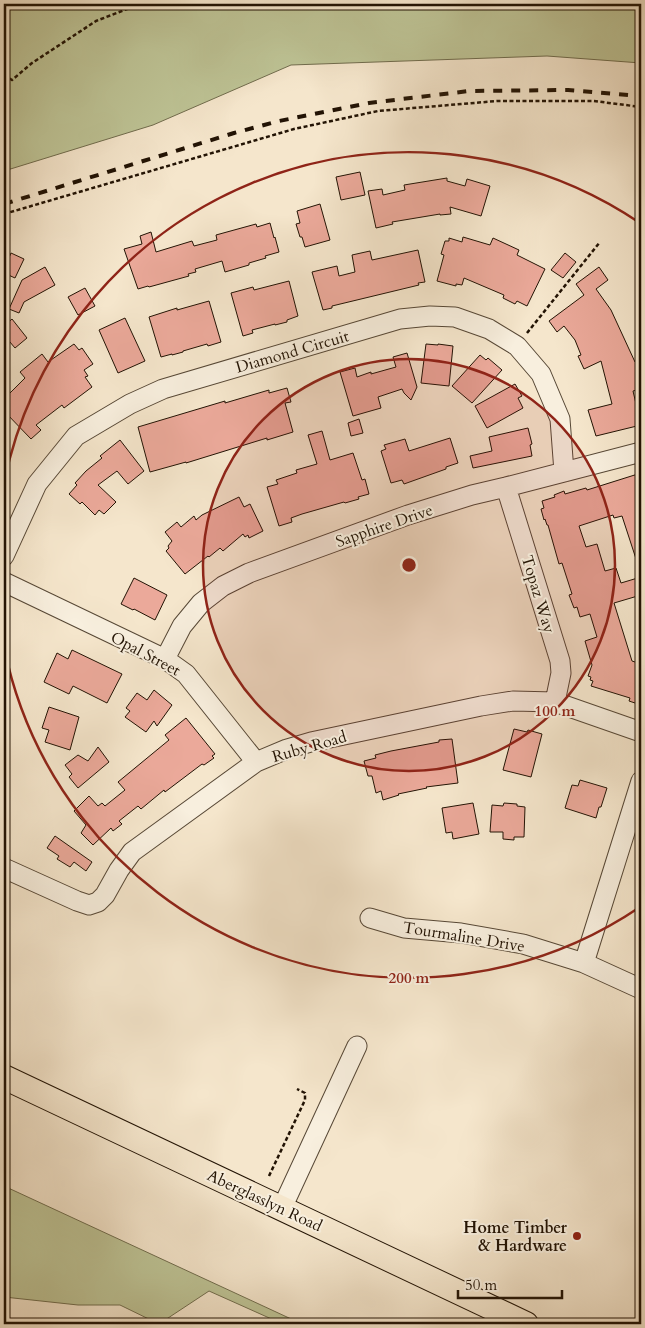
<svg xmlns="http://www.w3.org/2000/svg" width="645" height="1328" viewBox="0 0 645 1328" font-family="Cardo,serif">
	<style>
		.green { fill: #bec496; stroke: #706c4d }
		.building { fill: #eba99a; stroke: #221304 }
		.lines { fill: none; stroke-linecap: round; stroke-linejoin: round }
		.minor-casing { stroke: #574836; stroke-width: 21 }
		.major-casing { stroke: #221304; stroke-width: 26 }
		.path { stroke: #221304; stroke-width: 2.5; stroke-dasharray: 4 2.5; stroke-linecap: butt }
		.minor { stroke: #f8efde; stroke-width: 19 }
		.major { stroke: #f5e6cc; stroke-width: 24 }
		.rail { stroke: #221304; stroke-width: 4; stroke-dasharray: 9 9; stroke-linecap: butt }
		.ring { fill: none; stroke: #8f2418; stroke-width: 2.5 }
		.poi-dot { fill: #8f2418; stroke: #f8efde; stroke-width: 2 }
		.labels { text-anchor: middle; stroke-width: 4; stroke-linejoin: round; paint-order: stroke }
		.street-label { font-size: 16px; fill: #221304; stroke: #f8efde }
		.poi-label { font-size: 16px; font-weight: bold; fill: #221304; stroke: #f8efde; text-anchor: end }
		.centre { fill: #8f2418; stroke: #f8efde; stroke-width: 2.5 }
		.ring-label { font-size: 15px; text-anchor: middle; font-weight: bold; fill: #8f2418; stroke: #f8efde; stroke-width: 4; stroke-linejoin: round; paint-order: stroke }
	</style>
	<rect width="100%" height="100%" fill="#f5e6cc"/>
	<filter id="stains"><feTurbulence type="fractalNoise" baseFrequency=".004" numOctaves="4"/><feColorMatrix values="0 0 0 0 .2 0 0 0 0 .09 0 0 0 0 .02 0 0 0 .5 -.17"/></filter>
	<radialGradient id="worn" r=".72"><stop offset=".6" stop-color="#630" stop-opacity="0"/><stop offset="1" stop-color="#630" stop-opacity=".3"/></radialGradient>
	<path class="green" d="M4 4H641V63L547 56 291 65 153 125 4 171Z
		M4 1186 302 1324H277L276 1321 209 1291 159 1324 120 1305H78L4 1297V1265L7 1240 4 1230Z"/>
	<path class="building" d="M360 172 365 195 341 200 336 177Z
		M447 178V181L465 186 467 179 490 186 481 216 450 207 451 214 440 215V214L392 222 393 224 376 228 368 191 382 189 383 195 405 190 404 185Z
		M320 204 330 240 305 247 302 237H300L296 224 300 223 297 211Z
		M270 223 274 238 275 237 279 252 265 256 266 258 249 263V265L225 272 222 261 195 269 196 272 188 274 189 276 149 287 148 286 138 289 124 249 142 244 140 236 151 232 156 252 192 241 194 246 217 240 216 235 256 224 257 227Z
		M463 237 490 245 493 238 519 250 517 255 545 269 527 306 517 301 515 304 503 298 504 295 464 278 462 285 456 284V286L437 281 444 255 441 254 445 241H449V238L462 242Z
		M418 250 425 282 418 283 419 285 332 306V308L323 310 312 272 337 266 339 276 355 272 352 255 370 251 372 260Z
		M11 253 24 259 15 278 4 273V269Z
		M565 253 576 262 563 278 551 270Z
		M45 267 55 285 24 302 19 313 9 309 22 280Z
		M599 267 608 280 596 289 611 310 635 362 641 361V389L633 391 641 425 596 436 588 410 612 404 601 361 584 369 578 356 581 355 575 340 564 326 557 332 549 321 584 295 576 284Z
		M289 281 298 316 287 320V322L275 325V324L252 330 253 333 243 336 231 293 253 287 254 290Z
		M85 288 95 306 78 315 68 297Z
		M209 301 221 342 208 346 207 344 183 351V352L172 355V354L161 357 149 317 177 308V310Z
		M125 318 145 361 118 373 99 330Z
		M12 319 27 338 15 348 4 335V326Z
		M74 344 79 350 82 348 93 364 84 370 88 376 85 377 92 387 64 408 62 405 36 425 41 430 31 439 4 411V399L25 378 20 372 42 354 48 362Z
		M426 344 438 345V344L453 346 449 386 421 383Z
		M407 353 417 387 411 400 404 393 402 389 378 397 381 408 353 416 340 372 355 368 357 377 371 372V374L396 367 393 357Z
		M480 355 486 360 488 358 502 370 472 403 452 386Z
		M515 384 522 396 518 398 523 408 487 428 475 406Z
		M287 388 291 402 285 403 293 432 267 440V438L186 463V462L150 472 138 427 225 401V403L269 390V393Z
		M359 419 363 433 351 436 348 423Z
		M528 428 532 444 530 445 532 456 473 468 470 456 492 451 489 437Z
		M322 431 330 460 353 453 362 480 365 479 369 494 358 497 359 499 345 503 344 502 302 514 291 518 292 522 279 526 267 487 278 484 276 480 297 473 296 470 317 464 308 435Z
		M450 438 458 463 446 467V469L404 484 402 480 391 483 381 451 386 449 384 445 405 439 409 451Z
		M120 440 144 471 128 484 117 471 98 485 116 502 104 514 99 510 95 515 82 502 80 504 69 494 77 485 75 483 86 471 102 458 100 456Z
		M641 473V567L639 568 622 516 614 518 613 515 579 526 586 547 597 544 605 571 616 568 621 583 641 577V595L614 603 632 661 641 664V705L629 701 630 698 591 686 593 681 590 680 591 677 588 676 592 665 585 641 597 637 590 614 580 617 577 607 574 608 569 595 572 594 562 563 559 564 548 525H547L545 519 544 520 541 509 544 508 542 501 555 497 554 495 564 491 565 494 586 488 587 490Z
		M239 497 244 507 250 504 263 531 249 538 248 535 245 537 243 534 223 551 220 548 209 557 208 556 185 574 166 551 169 548 168 546 172 541 165 532 177 522 181 527 194 516 196 520 202 515Z
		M134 578 167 595 155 620 134 609 133 610 121 604Z
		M72 650 122 674 107 703 73 686 69 694 44 682 57 653 68 659Z
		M154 690 172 705 157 726 154 721 146 732 125 717 130 711 126 708 137 693 147 700Z
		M49 707 79 717 70 750 45 742 49 730 42 728Z
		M186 718 215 754 212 756 214 758 204 765 202 764 165 792 164 790 141 809 138 806 119 821 122 824 113 831 111 828 93 845 81 833 86 825 74 811 89 796 98 806 102 803 105 806 125 790 118 782 169 740 165 735Z
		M514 729 527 732 528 730 542 734 531 777 503 770Z
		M452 739 458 783 426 787 427 788 398 794 399 795 383 800 381 791 376 793 372 776H368L364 761 376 758 375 755 391 751 439 742V740Z
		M98 747 109 762 78 788 69 777 72 774 65 765 78 755 88 761Z
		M580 780 607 788 601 807H599L596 818 565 808 572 785 578 786Z
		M473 803 479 834 453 839 452 832 446 833 442 808Z
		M504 803 517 804V806L525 807 524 837H514V840L503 839V832H490L492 805 503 806Z
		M55 836 92 862 86 871 74 862 70 867 57 859 59 856 47 848Z"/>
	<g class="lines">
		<defs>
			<path id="minor" d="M506 487 560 661 561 673 555 702
				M4 556 37 484 76 436 130 404 163 389 400 319 430 316 455 317 489 329 517 346 541 374 560 419 564 472
				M4 582 165 659 186 674 256 762
				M165 659 182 626 201 603 223 586 249 573 408 515 472 495 506 487 641 452
				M4 868 77 901 89 905 98 902 105 895 119 870 132 852 256 762 287 749 311 742 481 706 513 701 555 702 641 732
				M370 918 404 928 461 933 523 944 584 963 641 989
				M584 963 641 781
				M282 1208 357 1046"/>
			<path id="major" d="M4 1077 526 1324"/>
		</defs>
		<use href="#minor" class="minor-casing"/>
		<use href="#major" class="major-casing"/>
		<path class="path" d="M4 75 12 80 32 63 96 21 140 4
			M4 214 294 129 378 111 497 101H594L641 107
			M527 333 600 242
			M269 1176 305 1100V1093L297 1089"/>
		<use href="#minor" class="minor"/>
		<use href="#major" class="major"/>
		<path class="rail" d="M4 204 234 133 279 121 369 103 469 91 568 90 641 96"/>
	</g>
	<circle cx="409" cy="565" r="206" fill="#8f2418" fill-opacity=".12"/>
	<g class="ring">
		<circle cx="409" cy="565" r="206"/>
		<path d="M640 907A413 413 0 0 1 4 647M4 483A413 413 0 0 1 640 223"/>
	</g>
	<circle class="poi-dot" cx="577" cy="1236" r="5"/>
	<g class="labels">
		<g class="street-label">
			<text transform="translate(292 351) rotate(-16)" y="6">Diamond Circuit</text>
			<text transform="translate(384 525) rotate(-19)" y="6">Sapphire Drive</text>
			<text transform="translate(539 594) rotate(73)" y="6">Topaz Way</text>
			<text transform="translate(146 653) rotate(28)" y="6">Opal Street</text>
			<text transform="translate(309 746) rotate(-16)" y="6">Ruby Road</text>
			<text transform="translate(464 936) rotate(9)" y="6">Tourmaline Drive</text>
			<text transform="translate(265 1200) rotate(25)" y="6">Aberglasslyn Road</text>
		</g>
		<g class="poi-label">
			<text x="567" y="1233">Home Timber<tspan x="567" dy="18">&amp; Hardware</tspan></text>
		</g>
	</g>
	<circle cx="409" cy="565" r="8" class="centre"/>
	<g class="ring-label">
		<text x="555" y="716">100 m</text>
		<text x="409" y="983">200 m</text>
	</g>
	<rect width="645" height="1328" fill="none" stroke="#f5e6cc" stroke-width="20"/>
	<rect x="5" y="5" width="635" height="1318" fill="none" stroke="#221304" stroke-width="2.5"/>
	<rect x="10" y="10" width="625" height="1308" fill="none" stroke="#221304"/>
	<path d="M458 1290v8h104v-8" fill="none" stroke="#221304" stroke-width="2.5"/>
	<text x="465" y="1290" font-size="15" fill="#221304" stroke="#f8efde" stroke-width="4" paint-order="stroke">50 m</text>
	<rect width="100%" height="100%" filter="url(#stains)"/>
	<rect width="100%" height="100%" fill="url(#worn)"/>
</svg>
